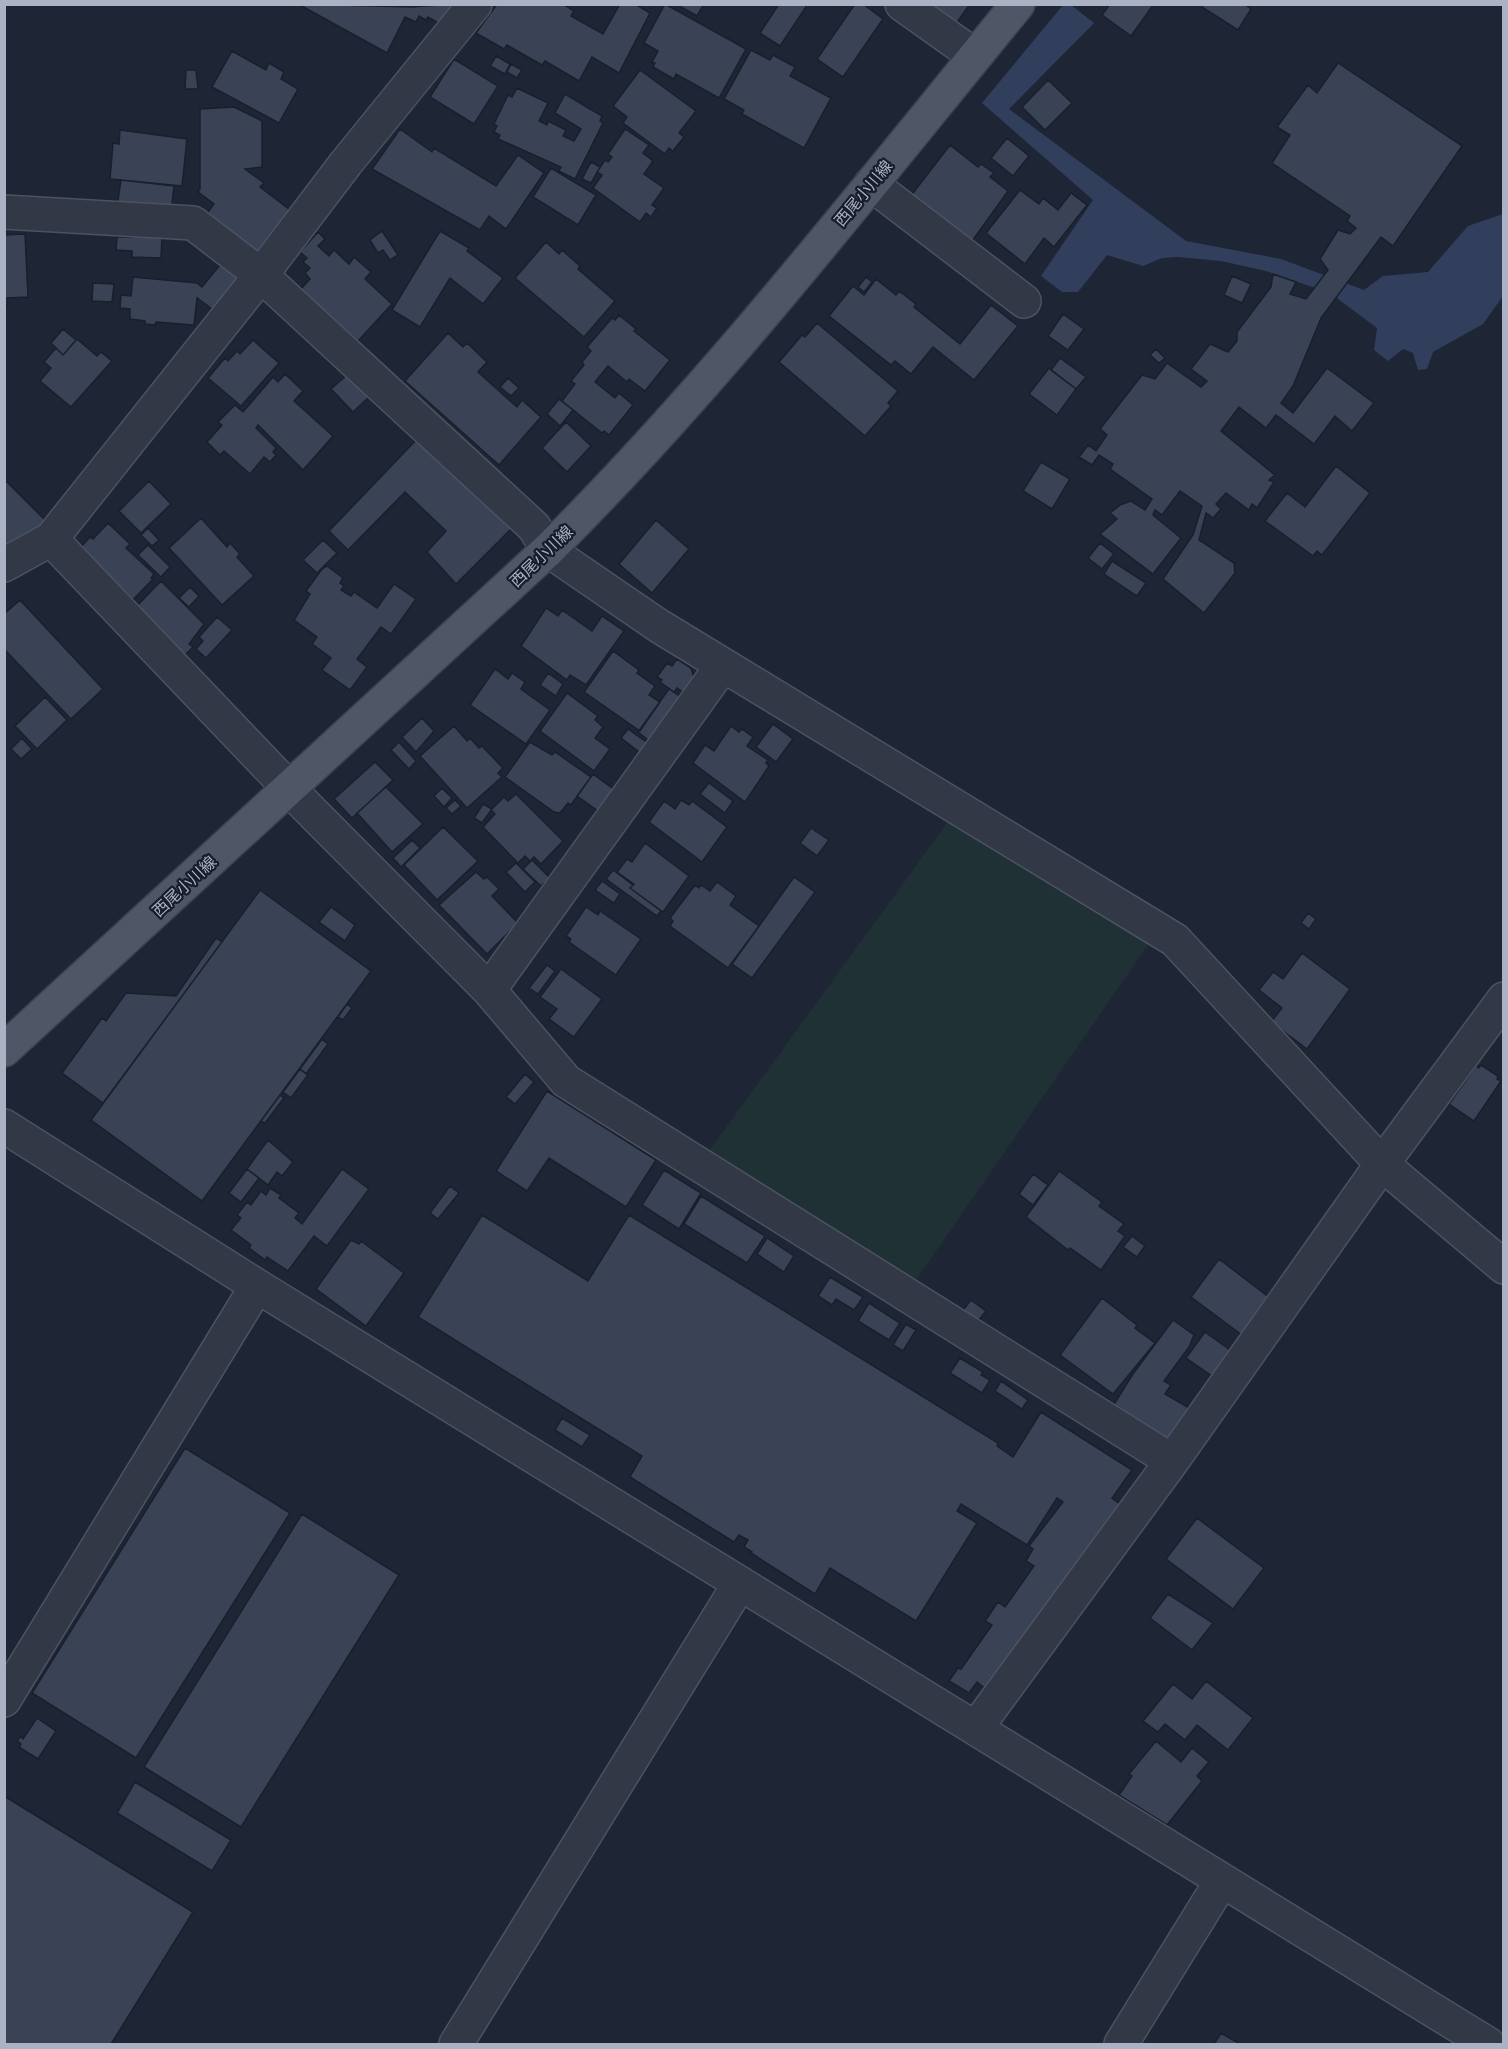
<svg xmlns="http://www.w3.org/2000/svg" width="1508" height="2049" viewBox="0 0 1508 2049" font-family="'Titillium Web','Noto Sans JP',sans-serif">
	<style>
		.green { fill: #203136 }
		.water { fill: #313f5d }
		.building { fill: #3a4356; stroke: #191f2c; stroke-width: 1.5 }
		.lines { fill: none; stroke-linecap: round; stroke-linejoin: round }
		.minor-casing { stroke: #4c5261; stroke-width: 36 }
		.major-casing { stroke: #3b414f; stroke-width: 36 }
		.minor { stroke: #323846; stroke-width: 33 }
		.major { stroke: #4f5666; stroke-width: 33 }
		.labels { text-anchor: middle; stroke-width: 4.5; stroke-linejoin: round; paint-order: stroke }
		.street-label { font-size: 16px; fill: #abb2c3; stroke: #171d2a }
	</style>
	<rect width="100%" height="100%" fill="#1e2535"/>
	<path class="green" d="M950 819 1150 942 912 1286 706 1155Z"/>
	<path class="water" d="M1063 5H1071L1094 23 1009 109 1186 241 1281 259 1364 290 1383 276 1428 272 1468 226 1503 214V296L1483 324 1433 352 1427 369 1418 370 1413 353 1403 349 1388 361 1374 350 1377 328 1330 293 1266 271 1221 261 1178 257 1162 258 1143 266 1107 255 1078 292H1062L1041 276 1093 200 982 103Z"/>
	<path class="building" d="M298 4 412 7 455 4 440 24 428 17 426 20 419 16 416 22 405 17 387 53Z
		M497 4H563L574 11 571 16 603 34 620 4H635L650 13 619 73 592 57 579 81 545 61 542 65 507 45 504 49 476 33Z
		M665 4 746 49 719 98 676 74 674 79 653 67 655 63 652 62 658 51 644 43Z
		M676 4H704L697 16Z
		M779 4H808L780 46 760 33Z
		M855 4H863L883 19 843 77 817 59Z
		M920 4H970L953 28Z
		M1110 4H1154L1131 36 1102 15Z
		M1203 4H1244L1251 9 1238 30 1202 7Z
		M751 50 770 60 773 55 795 67 790 76 831 98 804 148 742 114 744 110 724 99Z
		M232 51 266 70 269 63 284 72 281 79 298 89 279 123 212 87Z
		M496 56 510 64 505 74 490 66Z
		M454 59 498 86 474 124 430 97Z
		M1338 63 1462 146 1393 246 1381 237 1321 318 1293 386 1281 403 1293 413 1327 368 1374 403 1352 431 1335 416 1314 444 1276 415 1266 428 1239 407 1221 431 1275 475 1269 480 1274 482 1257 508 1252 504 1249 510 1226 493 1216 504 1221 509 1213 518 1206 513 1199 540 1234 563 1235 573 1204 613 1163 579 1193 535 1202 506 1180 491 1162 515 1155 510 1153 515 1181 538 1153 574 1100 534 1117 519 1110 513 1120 505 1131 501 1145 510 1152 499 1110 469 1113 464 1099 455 1092 465 1079 457 1088 445 1096 451 1107 435 1100 429 1142 375 1155 379 1167 363 1201 387 1207 381 1191 369 1210 344 1228 352 1237 341V332L1271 287 1273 274 1296 282 1290 294 1306 299 1328 270 1320 259 1338 230 1350 234 1356 228 1347 221 1350 216 1272 163 1290 135 1277 127 1308 85 1317 93Z
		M511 64 522 70 517 78 507 72Z
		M186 70H196L198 89H185Z
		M640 70 696 111 679 133 684 137 673 151 669 148 665 154 623 123 627 117 613 106Z
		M1048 80 1072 103 1045 130 1022 107Z
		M517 88 548 103 539 121 547 125 548 121 566 130 563 136 574 141 581 129 555 113 565 94 602 116 600 121 603 123 575 179 559 171 561 167 498 139 500 135 494 132 497 126 494 124 508 95 512 97Z
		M234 107 262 121V167L245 169 264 183 260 187 294 213 259 258 206 215 214 204 198 192 200 189V109Z
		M400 129 432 152 434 148 496 186 518 155 544 173 506 229 489 216 480 230 372 169Z
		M625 129 649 145 643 153 653 161 644 174 664 188 652 205 657 208 651 217 646 213 640 222 593 188 602 175 597 172 605 160 608 162 612 157 608 154Z
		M120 130 187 139 182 186 110 179 113 143 119 144Z
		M1007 138 1029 156 1013 176 991 158Z
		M950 145 978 167 981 164 994 173 990 177 1008 191 970 244 910 197Z
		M591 162 600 167 591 183 582 179Z
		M551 168 596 195 578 225 533 197Z
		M121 180 174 186 171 213 117 207Z
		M1020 190 1039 204 1043 198 1058 210 1071 193 1087 205 1054 247 1044 238 1025 264 986 233Z
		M382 231 398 255 390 260 383 250 378 253 370 240Z
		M440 231 469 248 467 251 503 278 483 304 450 278 420 327 392 310Z
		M318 232 325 239 318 246 329 256 334 250 349 264 354 257 371 272 365 279 392 304 358 341 301 289 310 279 305 273 310 268 303 262 307 258 300 252Z
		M25 234 28 297 7 298V305H4V235Z
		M134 235 162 236 161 258 132 257V251L116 250 117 237H134Z
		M546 242 559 254 562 250 580 266 578 269 615 301 584 337 515 278Z
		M220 265 241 280 216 312 197 298 194 325 156 322 155 325 145 324V321L130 319V309L120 308 121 295 131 296 133 277 197 283 202 287Z
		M1232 276 1251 284 1242 303 1224 295Z
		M866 277 872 282 864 292 858 287Z
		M876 279 896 295 899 291 916 304 914 307 960 344 991 305 1018 326 974 380 933 347 911 374 895 361 891 365 829 316 853 286 864 295Z
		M93 283 114 284 112 302 92 301Z
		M1063 314 1084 329 1068 350 1048 336Z
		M619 315 636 329 634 331 670 360 645 391 629 379 627 382 608 366 595 382 615 398 619 393 633 405 609 435 604 431 602 433 562 401 575 384 571 381 584 365 582 362 591 351 587 347 612 318 615 320Z
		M817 323 898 391 888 403 891 406 865 436 779 362 802 335 805 337Z
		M63 329 76 340 63 355 51 343Z
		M448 333 463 347 467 343 487 362 478 372 517 407 522 400 541 417 499 465 405 381Z
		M77 339 97 356 101 352 112 361 71 407 40 381 51 368 44 362 56 348 63 355Z
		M253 340 279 363 241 406 208 378 225 358 228 361 237 351 240 354Z
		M1156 349 1165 358 1159 363 1150 355Z
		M1060 358 1086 377 1076 389 1051 370Z
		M1049 368 1076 389 1057 415 1029 394Z
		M285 374 303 391 294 401 333 436 303 470 258 425 256 428 276 448 273 452 276 455 270 462 264 457 250 474 224 451 220 455 207 442 222 425 218 422 235 405 243 412 273 377 278 382Z
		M348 374 369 397 353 412 331 389Z
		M508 378 519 388 511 396 500 387Z
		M559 399 573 410 560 426 547 414Z
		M566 422 591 446 567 472 542 448Z
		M419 437 515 525 456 584 427 552 446 531 405 492 348 550 329 531Z
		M1041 462 1070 479 1052 509 1023 491Z
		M1336 466 1370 493 1322 555 1317 551 1313 556 1265 521 1287 493 1305 507Z
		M4 479 47 522 4 549Z
		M149 481 171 504 141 533 119 511Z
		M201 518 227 547 230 543 240 554 237 557 254 576 222 605 169 548Z
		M656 520 689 549 652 593 619 564Z
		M108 523 130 544 126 548 154 574 151 578 153 579 129 604 75 553 90 537 93 539Z
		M148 528 159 540 152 546 141 535Z
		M323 540 337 553 317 573 303 560Z
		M1100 543 1114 554 1102 569 1088 558Z
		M148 545 170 567 161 577 138 555Z
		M1112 561 1146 583 1137 596 1104 574Z
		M327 566 343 578 340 583 344 586 341 590 351 596 354 592 377 608 394 584 416 599 391 634 381 627 357 659 367 667 350 690 322 670 331 658 312 644 317 637 294 620 310 594 306 591 322 569Z
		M161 581 204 624 189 644 193 647 181 659 132 611Z
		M190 587 199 596 189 607 179 598Z
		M20 600 103 689 71 719 4 649V614Z
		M546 608 558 616 562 610 592 631 602 616 624 631 586 685 570 675 567 680 521 646Z
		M217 617 232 630 206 658 196 649 203 641 199 637Z
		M613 651 639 670 637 673 655 686 649 695 660 702 640 731 584 692Z
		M677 659 691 668 695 681 686 694 677 688 674 692 660 682 662 680 657 677 667 663 672 666Z
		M495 669 508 679 512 673 525 682 521 689 550 710 526 744 470 705Z
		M548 673 563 684 556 696 540 685Z
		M669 689 684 699 652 743 638 732Z
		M567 693 598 716 595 720 603 727 595 738 610 749 594 771 540 731Z
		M45 697 67 720 37 749 15 726Z
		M422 718 434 731 416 752 402 737Z
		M773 724 793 739 776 762 756 747Z
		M454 726 467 741 470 738 479 748 482 746 503 768 498 773 502 777 467 808 420 756Z
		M731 726 739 732 742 729 753 737 747 746 768 760 766 763 769 766 745 802 693 763 705 745 714 751Z
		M628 729 649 744 642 754 621 738Z
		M22 738 32 749 21 759 11 749Z
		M399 742 416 761 409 769 391 750Z
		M530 742 552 755 555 752 591 777 571 805 568 803 560 813 554 812 505 777Z
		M375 762 393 780 352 818 334 799Z
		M593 774 616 791 601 813 577 796Z
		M709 783 733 801 725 813 700 794Z
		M386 787 423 824 392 852 357 813Z
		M442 788 452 798 444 807 434 796Z
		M516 794 563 841 541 864 534 857 530 861 525 856 518 863 483 827 495 814 491 810 504 797 508 801Z
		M455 800 461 806 452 814 446 808Z
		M681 800 689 805 692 801 727 827 702 862 649 822 664 801 675 809Z
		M483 804 492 809 482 823 474 818Z
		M443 827 478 861 437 900 404 865Z
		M811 828 829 840 817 856 800 843Z
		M412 840 420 848 401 867 393 858Z
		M645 843 689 876 663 912 630 888 634 884 617 872 627 859 632 862Z
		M532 860 550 878 541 886 523 869Z
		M516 863 535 882 525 892 506 872Z
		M613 870 633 885 630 888 661 911 657 916 606 879Z
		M476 872 484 879 487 877 499 889 492 896 518 923 487 954 439 905Z
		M794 877 815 892 752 978 732 964Z
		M602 881 620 894 614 903 595 890Z
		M717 882 736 896 730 905 759 926 728 968 670 926 673 921 670 918 695 885 699 888 701 885 710 891Z
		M260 890 371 971 202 1201 91 1120Z
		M331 907 355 925 345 941 319 922Z
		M586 907 598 915 600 911 641 939 616 975 569 942 571 939 566 936Z
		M1308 913 1316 919 1309 929 1301 923Z
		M216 938 222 942 103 1103 62 1073 102 1018 106 1021 126 993 176 996Z
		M1302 953 1350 989 1307 1049 1271 1022 1282 1008 1259 990 1273 972 1283 979Z
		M547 965 555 971 538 994 529 988Z
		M561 969 602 999 574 1037 549 1019 557 1009 540 997Z
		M347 1004 352 1008 343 1020 338 1017Z
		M322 1039 328 1044 306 1074 300 1069Z
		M1481 1065 1498 1076 1497 1079 1501 1081 1474 1121 1449 1104 1476 1066 1479 1068Z
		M300 1069 308 1075 291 1098 283 1092Z
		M525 1074 534 1082 515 1104 506 1097Z
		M547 1091 656 1160 626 1207 549 1158 527 1191 496 1171Z
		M280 1095 284 1098 265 1123 261 1121Z
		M268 1140 293 1162 282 1176 277 1172 268 1185 247 1169Z
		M247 1169 259 1178 241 1202 229 1193Z
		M342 1169 369 1189 327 1246 314 1236 288 1271 267 1257 265 1260 249 1248 251 1245 231 1230 241 1218 237 1215 247 1202 251 1205 261 1191 266 1195 270 1188 281 1195 279 1198 299 1213 295 1218 302 1224Z
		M664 1170 701 1193 679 1229 642 1205Z
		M1059 1171 1102 1202 1099 1206 1124 1224 1118 1231 1125 1236 1101 1270 1070 1248 1068 1250 1026 1217Z
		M1033 1174 1048 1185 1033 1205 1019 1194Z
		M450 1186 459 1193 438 1219 430 1213Z
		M701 1196 765 1236 747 1263 684 1224Z
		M482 1215 588 1281 629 1215 998 1443 997 1446 1013 1457 1041 1412 1132 1470 1112 1498 1121 1505 987 1690 977 1682 969 1693 949 1681 958 1668 961 1669 992 1625 985 1621 998 1602 1005 1607 1034 1566 1026 1561 1033 1549 1029 1546 1063 1502 1057 1498 1027 1545 961 1504 957 1511 977 1523 916 1621 830 1568 815 1594 751 1553 752 1552 744 1547 748 1540 739 1535 734 1542 630 1477 642 1456 418 1317Z
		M1132 1236 1145 1246 1137 1257 1123 1247Z
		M767 1238 794 1256 784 1272 757 1254Z
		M351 1240 359 1244 361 1241 404 1273 366 1326 316 1289Z
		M1219 1259 1270 1298 1246 1338 1191 1297Z
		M830 1277 863 1297 854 1310 836 1299 832 1305 818 1296Z
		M1102 1298 1137 1325 1135 1328 1155 1343 1113 1394 1060 1355Z
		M971 1300 986 1311 974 1326 959 1315Z
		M869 1303 900 1323 889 1340 858 1321Z
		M1173 1320 1194 1335 1189 1347 1164 1381 1171 1385 1165 1394 1191 1409 1168 1444 1111 1409 1133 1374Z
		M906 1324 916 1330 903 1351 893 1345Z
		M1205 1332 1230 1350 1212 1376 1186 1358Z
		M960 1358 983 1372 981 1375 990 1380 982 1393 950 1373Z
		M1001 1381 1028 1400 1022 1409 995 1391Z
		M562 1418 590 1435 582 1447 555 1430Z
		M185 1448 290 1513 136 1758 32 1693Z
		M302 1514 399 1575 241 1827 144 1767Z
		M1197 1518 1264 1568 1233 1609 1166 1559Z
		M1168 1594 1213 1623 1192 1650 1150 1618Z
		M1206 1681 1253 1718 1228 1750 1197 1725 1185 1740 1165 1724 1158 1732 1143 1721 1173 1684 1192 1699Z
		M37 1718 56 1731 38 1759 19 1747 21 1744 17 1741 21 1736 23 1739Z
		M1156 1741 1181 1762 1192 1748 1209 1762 1197 1776 1202 1781 1167 1825 1119 1795 1132 1776 1129 1774Z
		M135 1782 231 1840 212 1871 117 1813Z
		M4 1796 193 1912 111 2044H4Z
		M1221 2033 1240 2044H1214Z"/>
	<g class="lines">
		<defs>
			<path id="minor" d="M902 4 975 56
				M871 184 1024 301
				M4 212 193 223 261 275 534 527 548 550 659 626 1175 940 1382 1164 1504 1267
				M51 539 306 806 489 990 723 665
				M4 565 51 539 261 275 346 163 475 4
				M489 990 566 1081 1172 1461
				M4 1126 257 1286 1488 2044
				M4 1700 257 1286
				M976 1728 1172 1461 1382 1164 1504 999
				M456 2044 740 1583
				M1121 2044 1221 1882"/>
			<path id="major" d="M4 1050 548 550C718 381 866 189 1018 4"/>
		</defs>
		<use href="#minor" class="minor-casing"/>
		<use href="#major" class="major-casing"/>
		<use href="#minor" class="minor"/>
		<use href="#major" class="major"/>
	</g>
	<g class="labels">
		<g class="street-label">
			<text transform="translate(863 193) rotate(-50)" y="6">西尾小川線</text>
			<text transform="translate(541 556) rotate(-44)" y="6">西尾小川線</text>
			<text transform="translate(184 886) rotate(-43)" y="6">西尾小川線</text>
		</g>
	</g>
	<rect width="1508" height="2049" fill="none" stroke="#abb2c3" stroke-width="12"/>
</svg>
